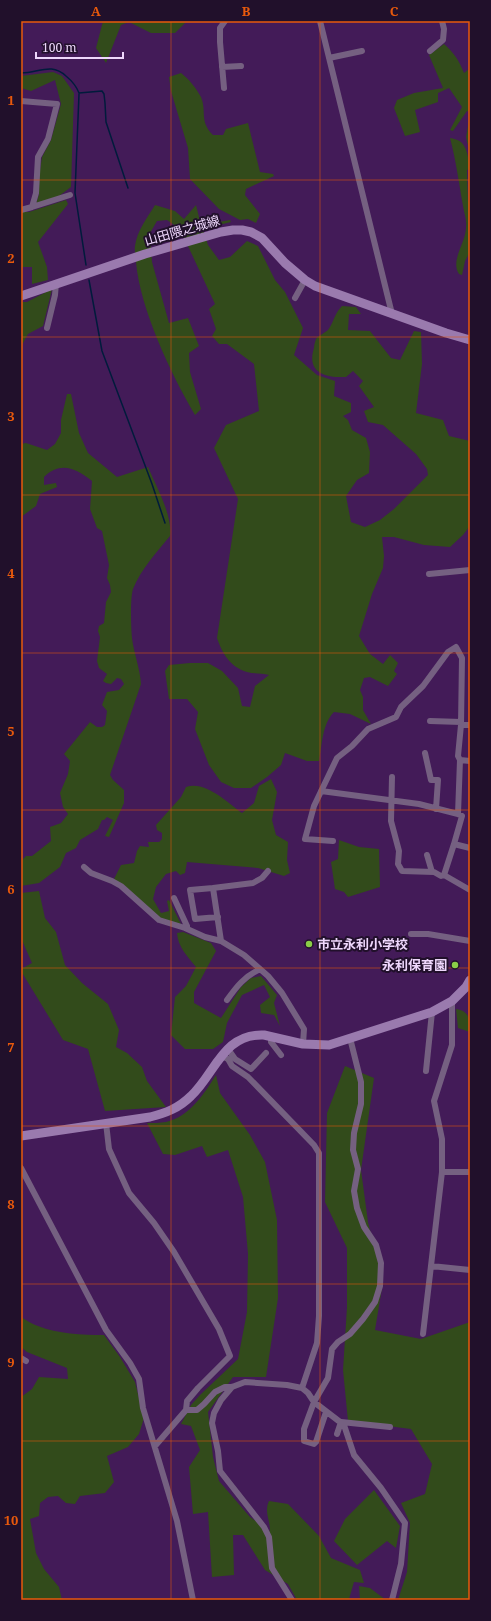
<svg xmlns="http://www.w3.org/2000/svg" width="491" height="1621" viewBox="0 0 491 1621" font-family="'Noto Serif','Noto Sans JP',serif">
	<style>
		.green { fill: #324b1b }
		.lines { fill: none; stroke-linecap: round; stroke-linejoin: round }
		.stream { stroke: #001b3c; stroke-width: 1.5 }
		.street { stroke: #756081; stroke-width: 6 }
		.secondary { stroke: #9a7aae; stroke-width: 9 }
		.grid { fill: none; stroke: #e8590c; stroke-width: 1; stroke-opacity: 0.55 }
		.poi-dot { fill: #8ace47; stroke: #21102b; stroke-width: 1.5 }
		.labels { text-anchor: middle; stroke-width: 4; stroke-linejoin: round; paint-order: stroke }
		.street-label { font-size: 13px; fill: #eed7fc; stroke: #21102b }
		.poi-label { font-size: 13px; font-weight: bold; fill: #eed7fc; stroke: #21102b; text-anchor: start }
		.neatline { fill: none; stroke: #e8590c; stroke-width: 1.5 }
		.grid-label { font-size: 13px; text-anchor: middle; font-weight: bold; fill: #e8590c }
	</style>
	<rect width="100%" height="100%" fill="#431b58"/>
	<path class="green" d="M103 21H187L175 33H151L129 22 121 25 106 63 96 48Z
		M444 44C454 53 459 60 464 73L469 69 470 70V112L467 111 453 131 450 130 462 107 449 88 438 93V102L415 110 420 132 405 136 394 108 397 100 414 93 443 88 429 55Z
		M53 72 62 76 74 93 71 187 59 196 36 204 39 194V177L42 157 51 140 61 104 55 80 31 91 21 88V76Z
		M181 73C189 79 196 88 201 97 207 112 199 121 213 135H223L226 129 248 123 260 172 273 174 274 176 246 189 245 195 260 214 256 223 248 219 240 220 219 209 190 179 188 148 171 91 169 77Z
		M470 115V154L466 137Z
		M450 138C455 139 459 140 462 143 467 148 470 163 470 169L467 170 468 200 470 204V252L465 261 462 275 459 274C450 260 466 243 466 227 467 220 464 213 463 206 459 183 456 161 450 138Z
		M66 200 68 204 38 242 47 267 48 280 32 284V267H21V212H29Z
		M155 205 175 211 184 219 196 205 201 225 230 220 231 222 203 229 208 245 219 260 230 257 247 241 258 246 275 280 285 292 303 328 294 355 317 375 335 381 334 396 351 403V412L343 416 348 420 352 430 366 438 370 452 369 473 357 480 346 496 351 522 365 527 380 520 394 509 428 475 427 469 416 454 383 425 368 422 364 411 374 407 359 386 363 381 353 371 346 377C326 378 306 373 314 348 314 345 315 342 316 339 319 335 325 333 328 330 334 322 334 314 342 306L356 307 361 314H349L348 330 370 331 391 358 400 360 414 331 421 332 422 364 416 413 443 420 449 436 470 441V526L463 535 450 547 424 545 394 537H382L384 556 383 568 372 594 359 636 370 654 383 664 390 655 398 663 394 671 397 674 388 686 370 677 364 678 360 690 363 697V710L371 724 350 714 334 712C322 724 322 746 319 761H307L285 753 281 765 267 777 251 788H234L221 782 209 765 195 729 198 712 187 699H169L165 671 169 665 190 663H208L222 671 238 688 242 706 250 707 255 686 269 675C262 673 254 674 247 672 230 667 222 653 217 638L238 499 214 448 226 425 259 411 254 364 227 344H219L212 336 216 329 209 309 215 304 180 229 167 220 157 221 150 233 152 262 169 323 188 318 199 346 189 353 190 372 201 409 195 415C171 374 140 309 136 262 136 257 134 251 135 246 137 231 147 218 155 205Z
		M52 289 43 326 28 334 21 347V302H27Z
		M67 394H71L79 433 88 453 117 477 148 467C156 486 173 516 170 536 157 552 141 569 133 589 130 599 131 627 132 638 134 654 140 668 141 684L110 775 113 780 124 790V803L109 837 105 836 113 820 107 817 104 820H102L98 829 80 840 76 848 66 853 60 867 39 883 21 886V861L26 856H32L51 841 50 827 61 823 68 814 63 807 60 793 68 774 70 761 64 754 90 722 97 727H102L105 725 107 711 102 705 107 692 119 690 124 684 121 679 117 678 111 684 106 683 103 681 107 674 99 668 97 661 100 637 98 631 99 626 104 623 106 602 111 592 110 585 107 578 109 565 102 531 97 528 90 509 92 481C76 468 60 461 44 477V485L56 483 57 487 40 494 36 506 21 517V444L26 443 47 450 55 444 61 433V420Z
		M271 779 277 792 272 820 276 835 288 842 287 860 290 873 284 876 258 868 187 862 185 873 180 875 176 871 166 874 156 887 153 899 161 913 169 911 167 901 169 900 181 924 160 919 114 879 121 865 134 863 137 851 140 846 149 847 148 842H159L162 839V833L157 830 156 825 181 797 186 787C205 780 227 802 242 813L254 803 259 786Z
		M339 840 359 847 379 849 380 887 348 897 344 892 335 889 331 862 338 859Z
		M39 891 45 918 56 932 65 965 82 983 108 1004 119 1030 116 1047 127 1053 142 1067 147 1081 166 1107 105 1111 88 1049 63 1040 21 971V969L32 963 21 938V893Z
		M183 932 211 943 216 951 194 992V1003L221 1018 241 987 251 978 261 976 277 995 274 1003 280 1026 274 1015 261 1013 260 1005 270 997 264 985 242 995 227 1023 223 1042 213 1049H185L171 1035 175 997 186 986 196 967C187 956 178 947 177 933Z
		M456 1009C470 1011 470 1020 470 1032L458 1028Z
		M345 1066 374 1078 361 1170 368 1222 383 1282 375 1330 421 1339 470 1322V1600H398L407 1572 410 1523 401 1503 425 1494 432 1464 411 1429 348 1421 343 1370 347 1307V1248L325 1202 327 1113Z
		M216 1075 220 1093 250 1135 265 1162 277 1220 278 1298 266 1377H233L208 1412 213 1457 219 1481 250 1517 270 1531C270 1519 264 1512 269 1501L288 1504 319 1536 331 1558 360 1570 364 1583 354 1582 349 1599 346 1600H297L288 1584 265 1570 243 1535H233L234 1575 212 1577 208 1512 193 1514 189 1467 200 1450 191 1426 181 1424 191 1405 200 1395 238 1359 247 1312 248 1254 243 1197 228 1150 207 1157 202 1146 175 1155 163 1154 147 1123C153 1123 160 1123 166 1122 189 1117 204 1094 216 1075Z
		M21 1317C26 1320 32 1324 38 1326 58 1334 82 1335 104 1335L120 1357 135 1382 144 1418 139 1434 128 1447 107 1456 114 1482 105 1493 80 1496 75 1504 66 1503 58 1496 48 1497 40 1503 39 1516 30 1519 36 1553 44 1569 59 1587 62 1600H21V1397L32 1389 39 1377 68 1379 67 1368 27 1352 21 1347Z
		M374 1490 400 1526 396 1548 387 1541 357 1565 334 1541 345 1519Z
		M359 1586 370 1588 386 1600H360Z"/>
	<g class="lines">
		<path class="stream" d="M21 73C39 73 51 62 66 76 72 81 76 85 79 93L102 91 104 94 105 103 106 122 128 188
			M79 94 75 193 86 265
			M89 280 102 351 152 484 165 523"/>
		<path class="street" d="M320 21 392 314
			M430 51 443 40 444 29 442 21
			M329 58 362 51
			M222 67 241 66
			M224 88 220 42V28L225 21
			M21 101 57 104 48 139 38 157 36 193 32 207 21 210
			M32 207 70 195
			M295 298 305 280
			M47 328 55 295 56 283
			M429 574 470 570
			M430 721 461 722
			M461 725H470
			M425 753 431 780H438L436 809
			M460 760 458 814 462 816 454 844 470 848
			M392 777 391 821 399 851 398 864 402 871 434 872 441 876 444 875 470 890
			M321 791 419 804 458 814
			M333 841 305 839 314 806 337 758 352 746 368 729 396 717 401 707 423 686 448 652 456 647 462 658 461 725 458 756 460 760 470 761
			M427 855 432 872
			M84 867 91 873 112 881 121 886 159 920 185 928 205 937 221 941
			M268 871 262 878 253 883 213 888 221 941 244 955 268 976 282 993 304 1029 303 1044
			M444 875 454 844
			M213 888 190 890 195 919 218 917
			M174 898 187 926
			M411 934H428L470 941
			M227 1000C237 986 244 977 260 969
			M271 1037V1042L281 1055
			M228 1049 235 1059 251 1069 266 1053
			M222 1056 228 1059 232 1066 248 1077 314 1145 319 1153V1316L317 1343 302 1388
			M426 1071 432 1012
			M106 1123 109 1149 129 1193 154 1223 174 1252 219 1329 230 1356 198 1388 187 1401 186 1410 155 1446
			M21 1168 106 1330 130 1363 139 1379 143 1408 177 1521 193 1600
			M442 1172H470
			M431 1266 470 1270
			M423 1334 442 1172V1139L434 1101 452 1045V1001
			M21 1358 26 1361
			M232 1387 221 1400 214 1413 212 1423 218 1451 220 1471 264 1527 269 1537 272 1568 292 1600
			M186 1410H197L204 1404 215 1392 225 1387H232L245 1382 287 1385 302 1388 308 1393 314 1402 344 1425 354 1455 381 1488 405 1523 401 1564 392 1600
			M326 1412 316 1442 314 1444 304 1441V1429L314 1402 328 1378 332 1349 338 1342 350 1334 363 1319 375 1302 380 1286 381 1263 376 1245 364 1227 357 1208 354 1191 358 1169 353 1150 354 1133 361 1104V1082L350 1038
			M337 1434 341 1422 390 1427"/>
		<path class="secondary" d="M21 296 145 254 221 232 233 230H242L251 232 262 238 285 263 305 280 315 286 446 333 470 340
			M21 1136 150 1117C166 1113 179 1108 191 1096 215 1074 223 1033 264 1035L303 1044 329 1045 432 1012 452 1001 466 987 470 980"/>
	</g>
	<path class="grid" d="M171 21V1600M320 21V1600M21 180H470M21 337H470M21 495H470M21 653H470M21 810H470M21 968H470M21 1126H470M21 1284H470M21 1441H470"/>
	<g class="poi-dot">
		<circle cx="309" cy="944" r="4"/>
		<circle cx="455" cy="965" r="4"/>
	</g>
	<g class="labels">
		<g class="street-label">
			<text transform="translate(182 230) rotate(-16)" y="5">山田隈之城線</text>
		</g>
		<g class="poi-label">
			<text x="317" y="949">市立永利小学校</text>
			<text x="447" y="970" text-anchor="end">永利保育園</text>
		</g>
	</g>
	<rect width="491" height="1621" fill="none" stroke="#21102b" stroke-width="44"/>
	<path d="M36 52v6h87v-6" fill="none" stroke="#eed7fc" stroke-width="2"/>
	<text x="42" y="52" font-size="12" fill="#eed7fc" stroke="#21102b" stroke-width="3" paint-order="stroke">100 m</text>
	<rect x="22" y="22" width="447" height="1577" class="neatline"/>
	<g class="grid-label">
		<text x="96" y="16">A</text>
		<text x="246" y="16">B</text>
		<text x="394" y="16">C</text>
		<text x="11" y="105">1</text>
		<text x="11" y="263">2</text>
		<text x="11" y="421">3</text>
		<text x="11" y="578">4</text>
		<text x="11" y="736">5</text>
		<text x="11" y="894">6</text>
		<text x="11" y="1052">7</text>
		<text x="11" y="1209">8</text>
		<text x="11" y="1367">9</text>
		<text x="11" y="1525">10</text>
	</g>
</svg>
